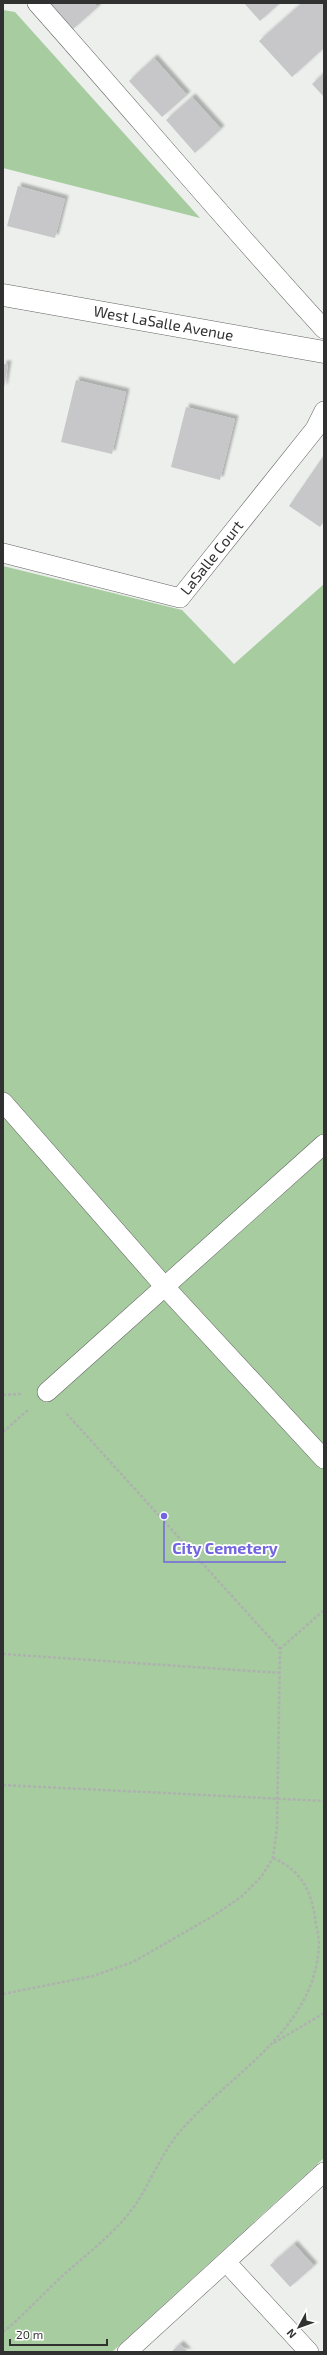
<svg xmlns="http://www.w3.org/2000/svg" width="327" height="2355" viewBox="0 0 327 2355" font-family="'Exo 2',sans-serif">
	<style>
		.green { fill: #a6cca0 }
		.building { fill: #c7c7ca; filter: url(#shadow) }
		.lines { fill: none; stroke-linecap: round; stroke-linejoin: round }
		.service-casing { stroke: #626461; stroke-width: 20 }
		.minor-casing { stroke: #626461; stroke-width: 23 }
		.path { stroke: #aeb1ae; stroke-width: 2.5; stroke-dasharray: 3 2; stroke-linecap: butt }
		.service { stroke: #fff; stroke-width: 19 }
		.minor { stroke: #fff; stroke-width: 22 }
		.labels { text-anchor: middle; stroke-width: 3.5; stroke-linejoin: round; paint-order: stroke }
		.street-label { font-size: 15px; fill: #303130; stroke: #fff }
		.leader { fill: none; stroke: #7265e0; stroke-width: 1.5 }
		.callout-dot { fill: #7265e0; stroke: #fff; stroke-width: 1.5 }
		.callout-label { font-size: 16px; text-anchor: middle; font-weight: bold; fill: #7265e0; stroke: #fff; stroke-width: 3.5; stroke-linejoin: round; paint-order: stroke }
	</style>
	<defs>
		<filter id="shadow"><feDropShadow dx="3.5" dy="-3.5" stdDeviation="1" flood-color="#0004"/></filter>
	</defs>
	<rect width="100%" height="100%" fill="#ecefec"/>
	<path class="green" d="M3 10 15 12 200 218 3 168Z
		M3 566 182 610 234 664 324 584V2158L112 2352H3Z"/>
	<path class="building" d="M47 3H94L98 7 72 30Z
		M244 3H280L260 21Z
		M302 3H324V48L292 77 259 41Z
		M154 58 187 95 162 117 129 81Z
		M324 73V97L312 84Z
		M192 97 221 129 195 153 166 120Z
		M18 186 65 199 55 238 7 226Z
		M3 364H8L4 388 3 387Z
		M76 380 126 392 112 454 61 442Z
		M186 407 235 419 220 480 171 467Z
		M324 455V521L320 527 289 506Z
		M294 2244 314 2266 290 2287 270 2265Z
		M180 2344 188 2352H171Z"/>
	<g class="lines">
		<defs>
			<g id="service">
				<path d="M37 3C133 111 226 222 324 329"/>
				<path id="s1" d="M3 553 180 598 315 429 324 411"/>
				<path d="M3 1102 165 1287 324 1459"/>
				<path d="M47 1392 324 1144"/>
				<path d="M226 2262 309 2352"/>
				<path d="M127 2352 324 2172"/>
			</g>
			<g id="minor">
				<path id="s2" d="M3 295 324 352"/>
			</g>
		</defs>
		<use href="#service" class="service-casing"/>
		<use href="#minor" class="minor-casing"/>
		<path class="path" d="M3 1395 21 1394
			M3 1432 28 1410
			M280 1649 324 1610
			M3 1654 281 1673
			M3 1785 324 1801
			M3 1994 93 1976 133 1962 213 1916 241 1897 261 1877 273 1858 277 1827 280 1649 65 1412
			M274 2043 324 2013
			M3 2332C23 2316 40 2297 59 2279 85 2255 115 2234 136 2204 152 2179 163 2150 183 2128 234 2071 315 2029 319 1945 319 1936 316 1926 315 1917 310 1888 300 1870 273 1858"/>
		<use href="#service" class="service"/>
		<use href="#minor" class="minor"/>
	</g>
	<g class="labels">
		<g class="street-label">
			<text dy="5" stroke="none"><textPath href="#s2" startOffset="163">West LaSalle Avenue</textPath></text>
			<text dy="5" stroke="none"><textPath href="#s1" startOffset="234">LaSalle Court</textPath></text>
		</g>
	</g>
	<path class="leader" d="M164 1516L164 1562H286"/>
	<circle class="callout-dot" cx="164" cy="1516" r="4"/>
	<g class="callout-label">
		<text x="225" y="1554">City Cemetery</text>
	</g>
	<rect width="327" height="2355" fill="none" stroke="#303130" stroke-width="8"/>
	<g transform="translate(299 2327) rotate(229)" stroke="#ffffff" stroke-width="3" paint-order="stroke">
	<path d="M0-3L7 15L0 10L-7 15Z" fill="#303130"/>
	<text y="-6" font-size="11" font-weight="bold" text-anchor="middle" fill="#303130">N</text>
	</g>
	<path d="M10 2339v6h97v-6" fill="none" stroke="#303130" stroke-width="2"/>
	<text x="16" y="2339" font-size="12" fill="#303130" stroke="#ffffff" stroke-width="3" paint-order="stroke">20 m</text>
</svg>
